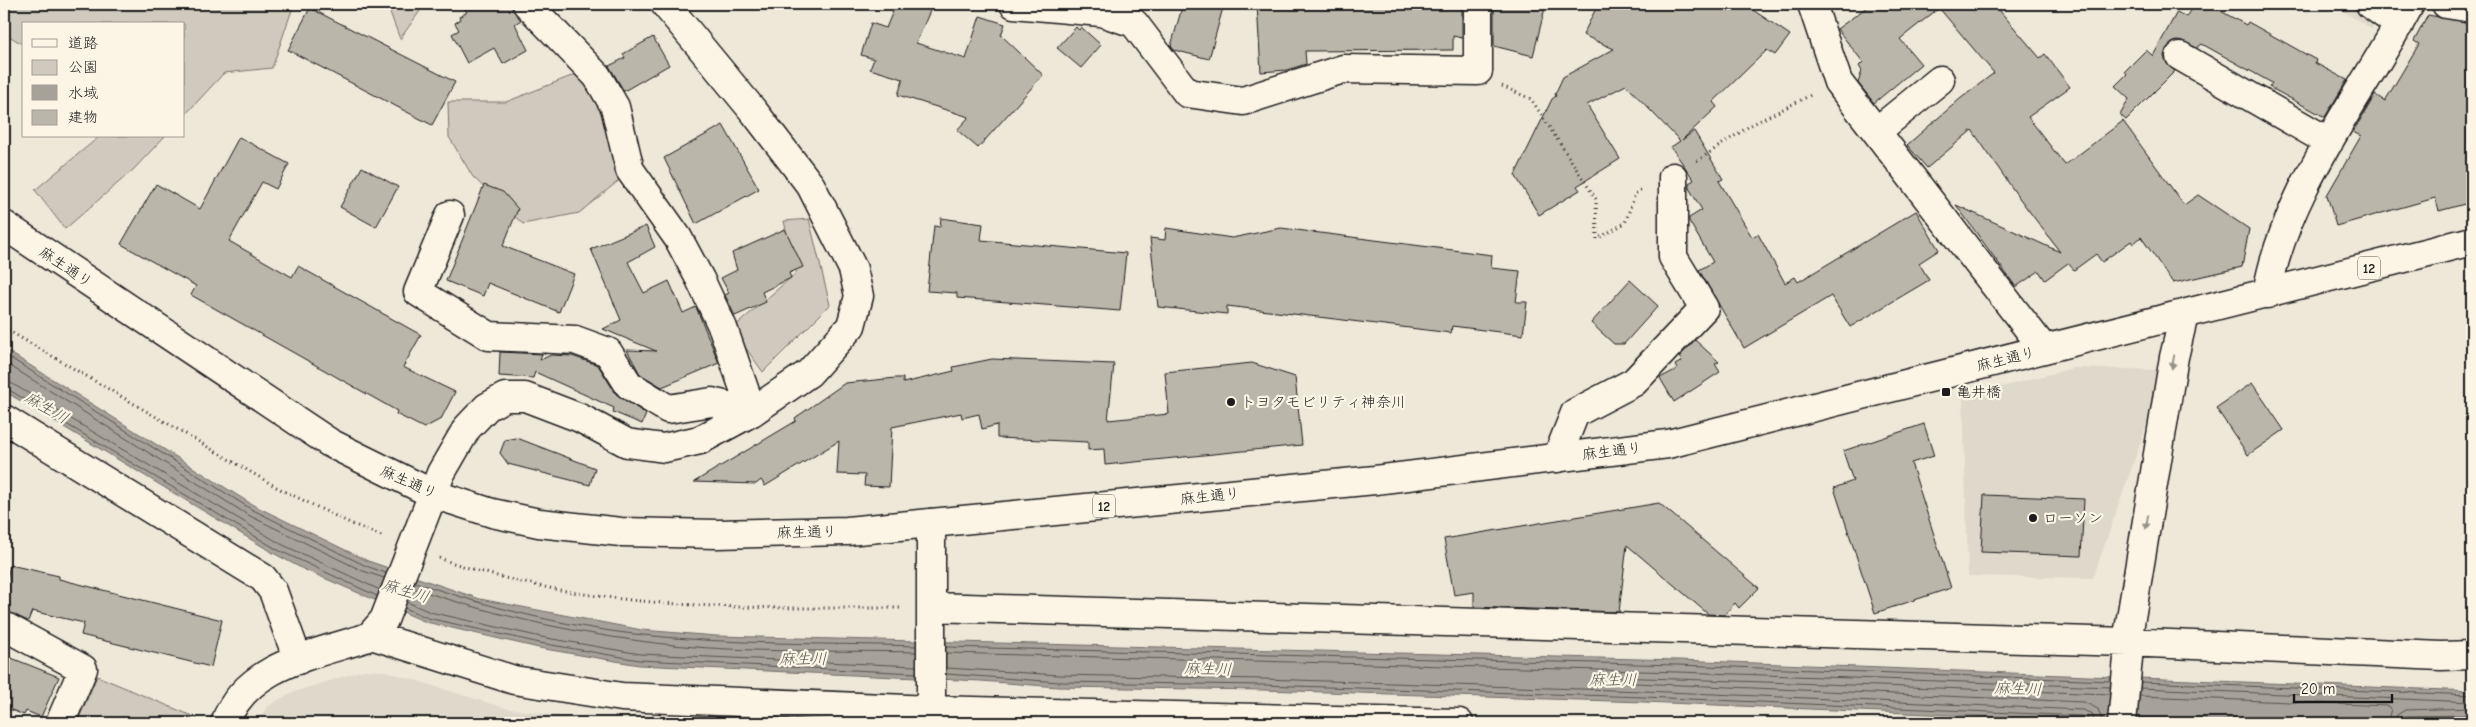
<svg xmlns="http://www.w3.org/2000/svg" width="2476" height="727" viewBox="0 0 2476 727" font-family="'Comic Neue','Klee One',sans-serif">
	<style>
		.built { fill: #ded9cb }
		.green { fill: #cfcabd; stroke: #76736c }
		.water { fill: #a7a299; stroke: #6f6c67 }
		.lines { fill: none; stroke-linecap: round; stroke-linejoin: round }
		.shore { stroke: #54524e; stroke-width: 1 }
		.building { fill: #bab6aa; stroke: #1c1c1c }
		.minor-casing { stroke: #1c1c1c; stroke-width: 31 }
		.major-casing { stroke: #1c1c1c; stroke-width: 31 }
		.path { stroke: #1c1c1c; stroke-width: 3; stroke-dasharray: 1 4; stroke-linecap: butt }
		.minor { stroke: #fcf5e5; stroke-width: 28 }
		.major { stroke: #fcf5e5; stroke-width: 28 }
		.oneway { fill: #97938b }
		.poi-dot { fill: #1c1c1c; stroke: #fcf5e5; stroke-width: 2 }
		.labels { text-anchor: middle; stroke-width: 4.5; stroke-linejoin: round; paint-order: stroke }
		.shield { fill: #fcf5e5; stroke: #5f5d58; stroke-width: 1 }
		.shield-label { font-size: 14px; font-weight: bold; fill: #1c1c1c }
		.street-label { font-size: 15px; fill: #1c1c1c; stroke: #fcf5e5 }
		.poi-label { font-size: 15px; fill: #1c1c1c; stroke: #fcf5e5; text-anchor: start }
		.water-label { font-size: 16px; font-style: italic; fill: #5b5854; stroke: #fcf5e5 }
	</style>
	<rect width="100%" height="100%" fill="#eee8d9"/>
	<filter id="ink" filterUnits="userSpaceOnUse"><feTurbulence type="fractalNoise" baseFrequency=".02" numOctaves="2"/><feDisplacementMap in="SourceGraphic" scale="10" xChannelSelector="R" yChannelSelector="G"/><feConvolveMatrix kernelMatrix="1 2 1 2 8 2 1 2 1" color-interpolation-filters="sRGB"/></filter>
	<g filter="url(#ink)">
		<path class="built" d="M2331 4H2384L2372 29Z
			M2073 368 2166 370 2093 578 1968 576 1963 397Z
			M364 670 385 671 505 708 604 723H255L268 706 291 693Z"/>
		<path class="green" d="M4 4H294L272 68 224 73 184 116V24H24V45L4 33Z
			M387 4H425L400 39Z
			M599 65 638 165 579 213 523 224 473 177 449 137 448 102H506Z
			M100 136H165L133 170 65 229 35 190Z
			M809 219 830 305 763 372 732 329 796 273 784 221Z
			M97 676 197 718 194 723H77Z"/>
		<path class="water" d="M4 349 253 505 368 561 480 599 642 630 716 636 1678 660 2472 691V719L2143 723 1644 702 1263 690 1058 687 981 681 639 665 539 648 426 622 303 569 275 554 4 391Z"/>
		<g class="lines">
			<path class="shore" d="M4 354 251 509 366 566 386 573
				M4 362 248 515 363 571 384 578
				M4 381 11 383 281 544 380 590
				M4 387 278 550 377 596
				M415 582C488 607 566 627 643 635 734 645 825 643 916 646
				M413 588C487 613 563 631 640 641 731 654 825 650 916 652
				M407 602 430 612 541 637 640 654 916 666
				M405 608 428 618 540 643 639 660 916 673
				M946 647 1678 665 2111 681
				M946 653 1678 672 2110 687
				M946 668 1059 675 1263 679 1644 691 2083 710 2092 714 2095 723
				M946 674 1059 682 1263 685 1644 697 2083 716 2087 718 2089 723
				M2141 682 2472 695
				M2140 688 2472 702
				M2140 696 2389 706 2391 709 2387 723
				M2103 723 2098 709 2084 702 1611 682 1608 680 1611 677 1677 679 2110 694
				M2394 723 2397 715 2405 710 2472 708
				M2401 723 2402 718 2406 716 2472 715"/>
		</g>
		<path class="building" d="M462 4H512V8L521 20 515 24 528 50 503 64 494 48 467 63 452 34 459 30 455 23 460 20 459 17 467 12Z
			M896 4H933L916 43 966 59 980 16 1005 24 1001 35 1043 75 978 148 957 130 969 117 898 95 903 79 870 69 874 59 861 55 871 23 886 28Z
			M1183 4H1224L1209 59 1174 50 1171 46Z
			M1257 4H1462V38L1453 36V50L1305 51 1306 64 1287 70 1261 72Z
			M1494 4H1546L1533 56 1494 46Z
			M1598 4H1744L1790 35 1775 55 1767 50 1713 102 1717 107 1682 140 1694 131 1723 179 1719 181 1752 237 1758 234 1785 283 1795 277 1798 282 1916 211 1939 250 1919 263 1929 280 1850 327 1831 296 1744 348 1699 270 1713 262 1689 221V218L1702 210 1689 188V183L1694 180 1671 147 1680 141 1626 85 1587 105 1620 159 1577 186 1580 190 1539 215 1515 175 1552 99 1556 96 1555 94 1563 77 1614 49 1583 35Z
			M1871 4H1994L2040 58 2045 54 2070 87 2028 117 2065 165 2123 121 2184 205 2198 195 2249 229 2242 267 2173 283 2141 237 2133 244 2131 241 2102 262 2096 254 2074 270 2068 263 2045 280 2039 271 2016 287 1956 205 2060 252 2017 195 1972 130 1927 168 1907 145 1960 99 1994 73 1939 8 1900 39 1921 64 1874 103 1858 83 1862 71 1859 66 1863 62 1837 29Z
			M2194 4H2208L2246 25 2248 22 2316 60 2315 63 2347 80 2325 117 2269 87 2272 83 2202 44 2197 48 2180 40 2172 43 2166 49 2164 56 2167 64 2175 71 2126 120 2120 115 2129 99 2115 86 2127 74 2125 71 2146 50 2153 56 2177 12 2186 17Z
			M310 8 455 82 432 125 288 50Z
			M2428 15 2472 23V202L2439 211 2435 198 2336 226 2327 195 2361 136 2353 132 2375 95 2385 101 2419 44 2414 41Z
			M1076 27 1079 30 1081 27 1101 45 1081 68 1057 48Z
			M653 37 669 65 624 91 609 66 625 58 623 54Z
			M723 125 759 189 696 224 664 158Z
			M239 137 289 164 276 189 262 182 229 241 292 277 298 266 421 335 403 367 455 392 441 419 424 428 396 414 397 411 191 295 196 286 121 244 156 184 200 209Z
			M362 167 398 187 376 227 340 207Z
			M484 185 503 192 518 209 503 246 574 274 559 312 488 283 483 296 446 281Z
			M941 218 983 224 981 240 1126 253 1120 311 957 298V293L927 291 934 226 940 227Z
			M646 226 655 247 628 262 644 293 669 281 683 313 696 307 719 363 662 387 640 374 627 350 656 351 603 329 621 320 591 249Z
			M1166 228 1232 238 1281 228 1492 255 1491 268 1520 271 1516 302H1527L1523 335 1452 326 1451 333 1227 306V314L1158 307 1150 238 1165 240Z
			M785 229 803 267 789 273 791 278 762 292 766 302 735 316 725 295 729 293 721 278 737 270 732 253Z
			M1630 280 1658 306 1624 344H1614L1591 323Z
			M1695 340 1719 362 1715 364 1720 372 1674 402 1660 378 1677 369 1675 365 1682 361 1679 357Z
			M500 352 542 354 540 360 551 355 572 356 598 365 616 394 646 414 642 424 613 412 614 408 535 372 533 378 499 376Z
			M992 359 1114 364 1108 420 1169 414 1165 372 1252 363 1295 377 1302 445 1105 465 1104 449 1088 450V442L997 438V425L982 429 979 414 962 418 961 413 892 427 889 487 864 486 865 475 837 474 839 441 765 486 761 480 756 484 694 482 796 421 795 418 845 383 896 378H903V383L954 371 953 367Z
			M2252 383 2284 430 2248 455 2216 408Z
			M1924 424 1934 456 1911 463 1951 588 1875 613 1834 488 1853 481 1843 451Z
			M517 438 595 468 590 485 508 464 500 453 505 440Z
			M1984 495 2084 499 2081 556 1981 552Z
			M1659 503 1759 588 1739 608 1735 603 1724 615 1708 614 1627 545 1619 612 1474 607V592L1454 595 1444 539Z
			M10 565 59 576V579L222 620 211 667 81 635 84 623 32 611 28 621 4 610V593Z
			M4 655 59 677 41 717 26 711 24 715 4 707Z"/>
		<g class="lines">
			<defs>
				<path id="minor" d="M527 4 597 76 615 107 630 170 678 238 700 279 723 328 752 412
					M1014 4 1101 12 1134 23 1187 93 1243 101 1343 69 1478 71V4
					M1812 4 1838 82 2044 349
					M2370 4 2399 25
					M2446 4 2472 8
					M2180 56 2329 142
					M1877 131 1940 80
					M450 215 418 292 489 336 575 340 608 352 629 385 668 409 712 402 752 412
					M2267 294C2284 191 2362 95 2410 4
					M4 419 263 578 273 591 298 660
					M1557 458 1575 413 1634 382 1704 308 1673 257V177
					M931 523V710
					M931 607 2127 642 2441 656 2472 655
					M4 626 83 669 60 723
					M371 635 514 680 622 697 931 710 1459 723
					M225 723C245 666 313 655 365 638L371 635 384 620 441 473 467 428 487 407 505 397H525L580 418 627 443 664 448 700 440 752 412 809 373 851 326 859 296 853 269 811 186 755 113 665 4
					M2122 723 2128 658 2127 642 2174 357 2184 315"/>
				<path id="major" d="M4 225 330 443 433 494 492 513 539 523 621 532 717 534 847 531 931 523 1375 480 1668 444 2472 241"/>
			</defs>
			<use href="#minor" class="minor-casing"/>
			<use href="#major" class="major-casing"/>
			<path class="path" d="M1502 86 1531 99 1596 199 1597 239 1625 223 1635 194 1643 188
				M1697 161 1751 125 1811 95
				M4 328 278 488 350 523 384 537
				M439 558C590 612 743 608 900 608"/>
			<use href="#minor" class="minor"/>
			<use href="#major" class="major"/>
		</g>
		<defs><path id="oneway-solid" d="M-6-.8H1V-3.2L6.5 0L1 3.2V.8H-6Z" transform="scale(1.25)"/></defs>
		<g class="oneway">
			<use href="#oneway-solid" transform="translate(2173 362) rotate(100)"/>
			<use href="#oneway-solid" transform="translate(2147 522) rotate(99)"/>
		</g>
	</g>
	<g class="poi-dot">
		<rect x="1941" y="387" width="10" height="10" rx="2.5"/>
		<circle cx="1231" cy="402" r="5"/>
		<circle cx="2033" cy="518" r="5"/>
	</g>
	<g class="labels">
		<g class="shield">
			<rect x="2358" y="256.5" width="22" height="23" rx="4"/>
			<rect x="1093" y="494.5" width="22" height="23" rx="4"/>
		</g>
		<g class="shield-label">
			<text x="2369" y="273">12</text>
			<text x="1104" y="511">12</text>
		</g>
		<g class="street-label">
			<text transform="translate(66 267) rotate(34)" y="5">麻生通り</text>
			<text transform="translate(2006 359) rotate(-14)" y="5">麻生通り</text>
			<text transform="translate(1612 451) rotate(-7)" y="5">麻生通り</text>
			<text transform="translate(409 482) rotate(24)" y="5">麻生通り</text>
			<text transform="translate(1210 496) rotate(-6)" y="5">麻生通り</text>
			<text transform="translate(807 532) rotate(-1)" y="5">麻生通り</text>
		</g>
		<g class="poi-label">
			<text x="1956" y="397">亀井橋</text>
			<text x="1241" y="407">トヨタモビリティ神奈川</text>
			<text x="2043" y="523">ローソン</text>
		</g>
		<g class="water-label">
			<text transform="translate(47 407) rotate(30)" y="6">麻生川</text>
			<text transform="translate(406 590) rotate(17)" y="6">麻生川</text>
			<text x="803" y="664">麻生川</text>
			<text transform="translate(1208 668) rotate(2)" y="6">麻生川</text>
			<text x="1613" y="685">麻生川</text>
			<text transform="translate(2018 688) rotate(2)" y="6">麻生川</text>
		</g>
	</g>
	<rect width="2476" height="727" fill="none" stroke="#fcf5e5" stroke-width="20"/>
	<rect x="10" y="10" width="2456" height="707" fill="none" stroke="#1c1c1c" stroke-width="2" filter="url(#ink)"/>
	<rect x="22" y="22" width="162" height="115" fill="#fcf5e5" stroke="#a29e95"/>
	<rect x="32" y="39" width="25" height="8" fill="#fcf5e5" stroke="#a29e95"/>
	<text x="68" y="48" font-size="15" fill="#1c1c1c">道路</text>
	<rect x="32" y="60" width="25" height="15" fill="#cfcabd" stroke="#a29e95"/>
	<text x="68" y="72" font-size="15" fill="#1c1c1c">公園</text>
	<rect x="32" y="85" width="25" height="15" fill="#a7a299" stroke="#a29e95"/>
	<text x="68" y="98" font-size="15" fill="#1c1c1c">水域</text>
	<rect x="32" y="110" width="25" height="15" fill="#bab6aa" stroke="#a29e95"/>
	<text x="68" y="122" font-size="15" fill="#1c1c1c">建物</text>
	<path d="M2294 694v8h98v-8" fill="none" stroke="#1c1c1c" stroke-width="2.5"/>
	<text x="2301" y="694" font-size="15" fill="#1c1c1c" stroke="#fcf5e5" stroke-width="4" paint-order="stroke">20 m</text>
</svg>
